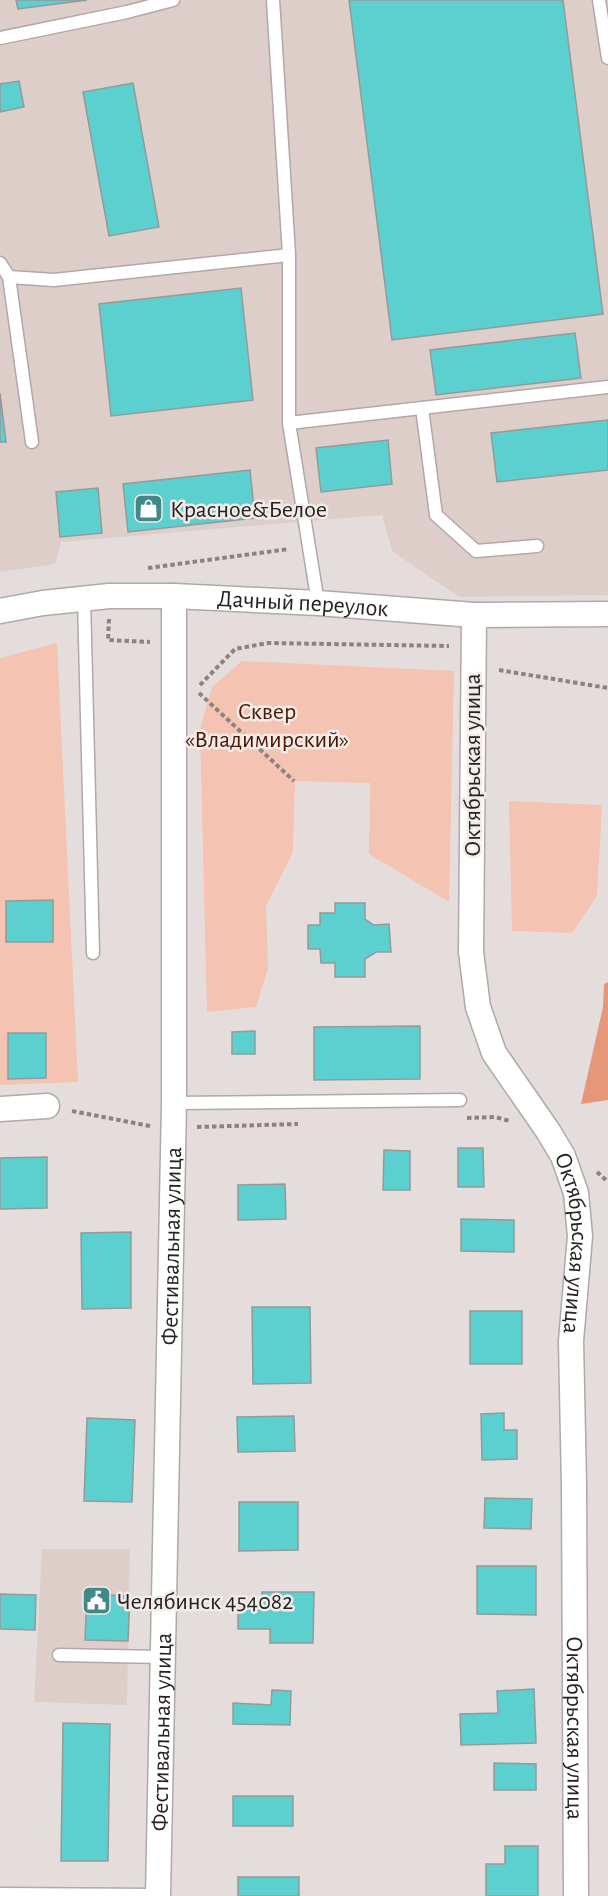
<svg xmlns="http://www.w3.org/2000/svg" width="608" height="1896" viewBox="0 0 608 1896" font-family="'Alegreya Sans',sans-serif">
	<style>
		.built { fill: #ddceca }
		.green { fill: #f5c3b1 }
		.forest { fill: #e6977a }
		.building { fill: #5ccfcf; stroke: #939b9a; stroke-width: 1.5 }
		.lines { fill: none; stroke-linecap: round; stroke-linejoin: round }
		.lane-casing { stroke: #b0a9a7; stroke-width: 15 }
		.street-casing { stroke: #b0a9a7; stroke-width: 27 }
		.path { stroke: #898482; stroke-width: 4; stroke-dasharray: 4.5 3; stroke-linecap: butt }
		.lane { stroke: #fff; stroke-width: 12 }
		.street { stroke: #fff; stroke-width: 24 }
		.labels { text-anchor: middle; stroke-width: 5; stroke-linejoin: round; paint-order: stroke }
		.poi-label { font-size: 24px; fill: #252221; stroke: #f2ebe8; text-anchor: start }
		.street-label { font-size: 24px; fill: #252221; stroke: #f2ebe8 }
		.park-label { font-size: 24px; fill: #491804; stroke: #f2ebe8 }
	</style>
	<rect width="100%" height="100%" fill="#e5dddb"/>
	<path class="built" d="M0 0H608V595L459 597 392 551 382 515 61 542 55 564 0 572Z
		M42 1549H130L127 1705 34 1702Z"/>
	<path class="green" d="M57 643 78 1082 0 1085V658Z
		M242 661 454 671 449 902 369 854 370 783 295 781 293 852 266 906 268 968 256 1007 207 1012 200 729 212 687Z
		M509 801 602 805 597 896 572 933 512 931Z"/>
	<path class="forest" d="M608 982V1100L581 1104 603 1007 604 984Z"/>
	<path class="building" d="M16 0H87L18 9Z
		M349 0H563L603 314 392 340Z
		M19 81 24 107 0 112V84Z
		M133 83 159 227 109 236 83 92Z
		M241 288 253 400 111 416 99 304Z
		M575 333 581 378 436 395 430 350Z
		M0 393 6 442H0Z
		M608 420V470L497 482 491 433Z
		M388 440 392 484 321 492 316 448Z
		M250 470 255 518 128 532 123 484Z
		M98 488 102 533 60 537 56 492Z
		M53 900V942H6V901Z
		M335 903H365V919L374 925 389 924 391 952H376L365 959V977H335V963H321L320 949H308V925H320V913H335Z
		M420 1026V1079L314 1080V1027Z
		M255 1031V1054H232V1032Z
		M8 1033H46V1078L8 1079Z
		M458 1148H483L484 1187H458Z
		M384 1150 410 1151V1190H383Z
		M47 1157V1208L0 1209V1158Z
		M285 1184 286 1219 238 1220V1185Z
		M461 1219 514 1220V1252L461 1251Z
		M131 1232V1308L82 1309 81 1233Z
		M252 1307H310L311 1383 253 1384Z
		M470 1311H522V1364H470Z
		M504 1413V1430H517V1459L482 1460 481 1414Z
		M294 1416 295 1451 238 1452 237 1417Z
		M87 1418 135 1420 132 1502 84 1501Z
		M485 1498 532 1499 531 1529 484 1528Z
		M239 1502H298V1550L239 1551Z
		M477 1566H536V1615L477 1614Z
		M262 1592H314L313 1643H270V1629H238V1607H262Z
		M0 1594 36 1595 35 1630 0 1629Z
		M87 1594 130 1596 128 1641 85 1640Z
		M534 1689 536 1743 461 1745 460 1714 498 1713 497 1691Z
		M272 1690 291 1691 290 1725 233 1724V1703L271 1705Z
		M63 1723 110 1724 108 1861H61Z
		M494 1763 536 1764V1790H494Z
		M233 1796H293V1826H233Z
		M505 1846H538V1896H486V1864H505Z
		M238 1877H299V1896H238Z"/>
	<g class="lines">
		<defs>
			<path id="lane" d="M273 0 289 255V423L318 603
				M599 0 608 58
				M0 38 127 12 173 0
				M0 263 9 277 54 280 289 255
				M9 277 32 442
				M422 408 436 515 476 551 537 546
				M289 423 608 387
				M84 599 93 953
				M174 1103 460 1100
				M59 1655 163 1657
				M0 1894 158 1895"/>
			<g id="street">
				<path id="s1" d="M0 611 43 603 109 596H174L318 603 474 615 608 614"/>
				<path id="s2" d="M474 615 471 952 478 1007 494 1053 548 1131 563 1156 576 1193 580 1236 571 1341 574 1486 576 1896"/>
				<path d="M0 1109 47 1106"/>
				<path id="s3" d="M158 1896 174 1103V596"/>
			</g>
		</defs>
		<use href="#lane" class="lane-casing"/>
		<use href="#street" class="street-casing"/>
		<path class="path" d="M148 568 289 549
			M109 619 108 640 150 642
			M499 670 608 688
			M200 685 235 649 268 643 449 646
			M199 693 294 781
			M72 1111 150 1126
			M467 1118 495 1117 510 1121
			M197 1127 298 1124
			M597 1172 608 1182"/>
		<use href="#lane" class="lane"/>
		<use href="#street" class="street"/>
	</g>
	<defs>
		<symbol id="shop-square" viewBox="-11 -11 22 22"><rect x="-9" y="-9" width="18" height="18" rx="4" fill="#418989" stroke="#f2ebe8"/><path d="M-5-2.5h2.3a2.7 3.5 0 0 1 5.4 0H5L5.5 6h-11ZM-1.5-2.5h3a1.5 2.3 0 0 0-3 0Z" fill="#fff"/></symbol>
		<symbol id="civic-square" viewBox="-11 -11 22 22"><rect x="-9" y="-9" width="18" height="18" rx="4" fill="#418989" stroke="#f2ebe8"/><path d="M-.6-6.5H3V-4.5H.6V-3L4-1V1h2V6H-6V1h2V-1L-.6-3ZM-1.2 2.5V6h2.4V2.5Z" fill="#fff"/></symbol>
	</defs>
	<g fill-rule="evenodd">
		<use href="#shop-square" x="132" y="492" width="33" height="33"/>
		<use href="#civic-square" x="80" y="1584" width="33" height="33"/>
	</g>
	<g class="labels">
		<g class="poi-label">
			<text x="170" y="517">Красное&amp;Белое</text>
			<text x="117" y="1609">Челябинск 454082</text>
		</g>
		<g class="street-label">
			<text dy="8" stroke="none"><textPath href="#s1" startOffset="304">Дачный переулок</textPath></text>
			<text transform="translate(472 765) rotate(-90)" y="8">Октябрьская улица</text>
			<text dy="8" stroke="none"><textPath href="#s2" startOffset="654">Октябрьская улица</textPath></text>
			<text dy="8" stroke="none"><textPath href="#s3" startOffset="650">Фестивальная улица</textPath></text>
			<text dy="8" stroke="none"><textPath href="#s2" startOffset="1140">Октябрьская улица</textPath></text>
			<text dy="8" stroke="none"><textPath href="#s3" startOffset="164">Фестивальная улица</textPath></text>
		</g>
		<g class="park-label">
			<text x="267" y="719">Сквер<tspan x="267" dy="28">«Владимирский»</tspan></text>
		</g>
	</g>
</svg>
